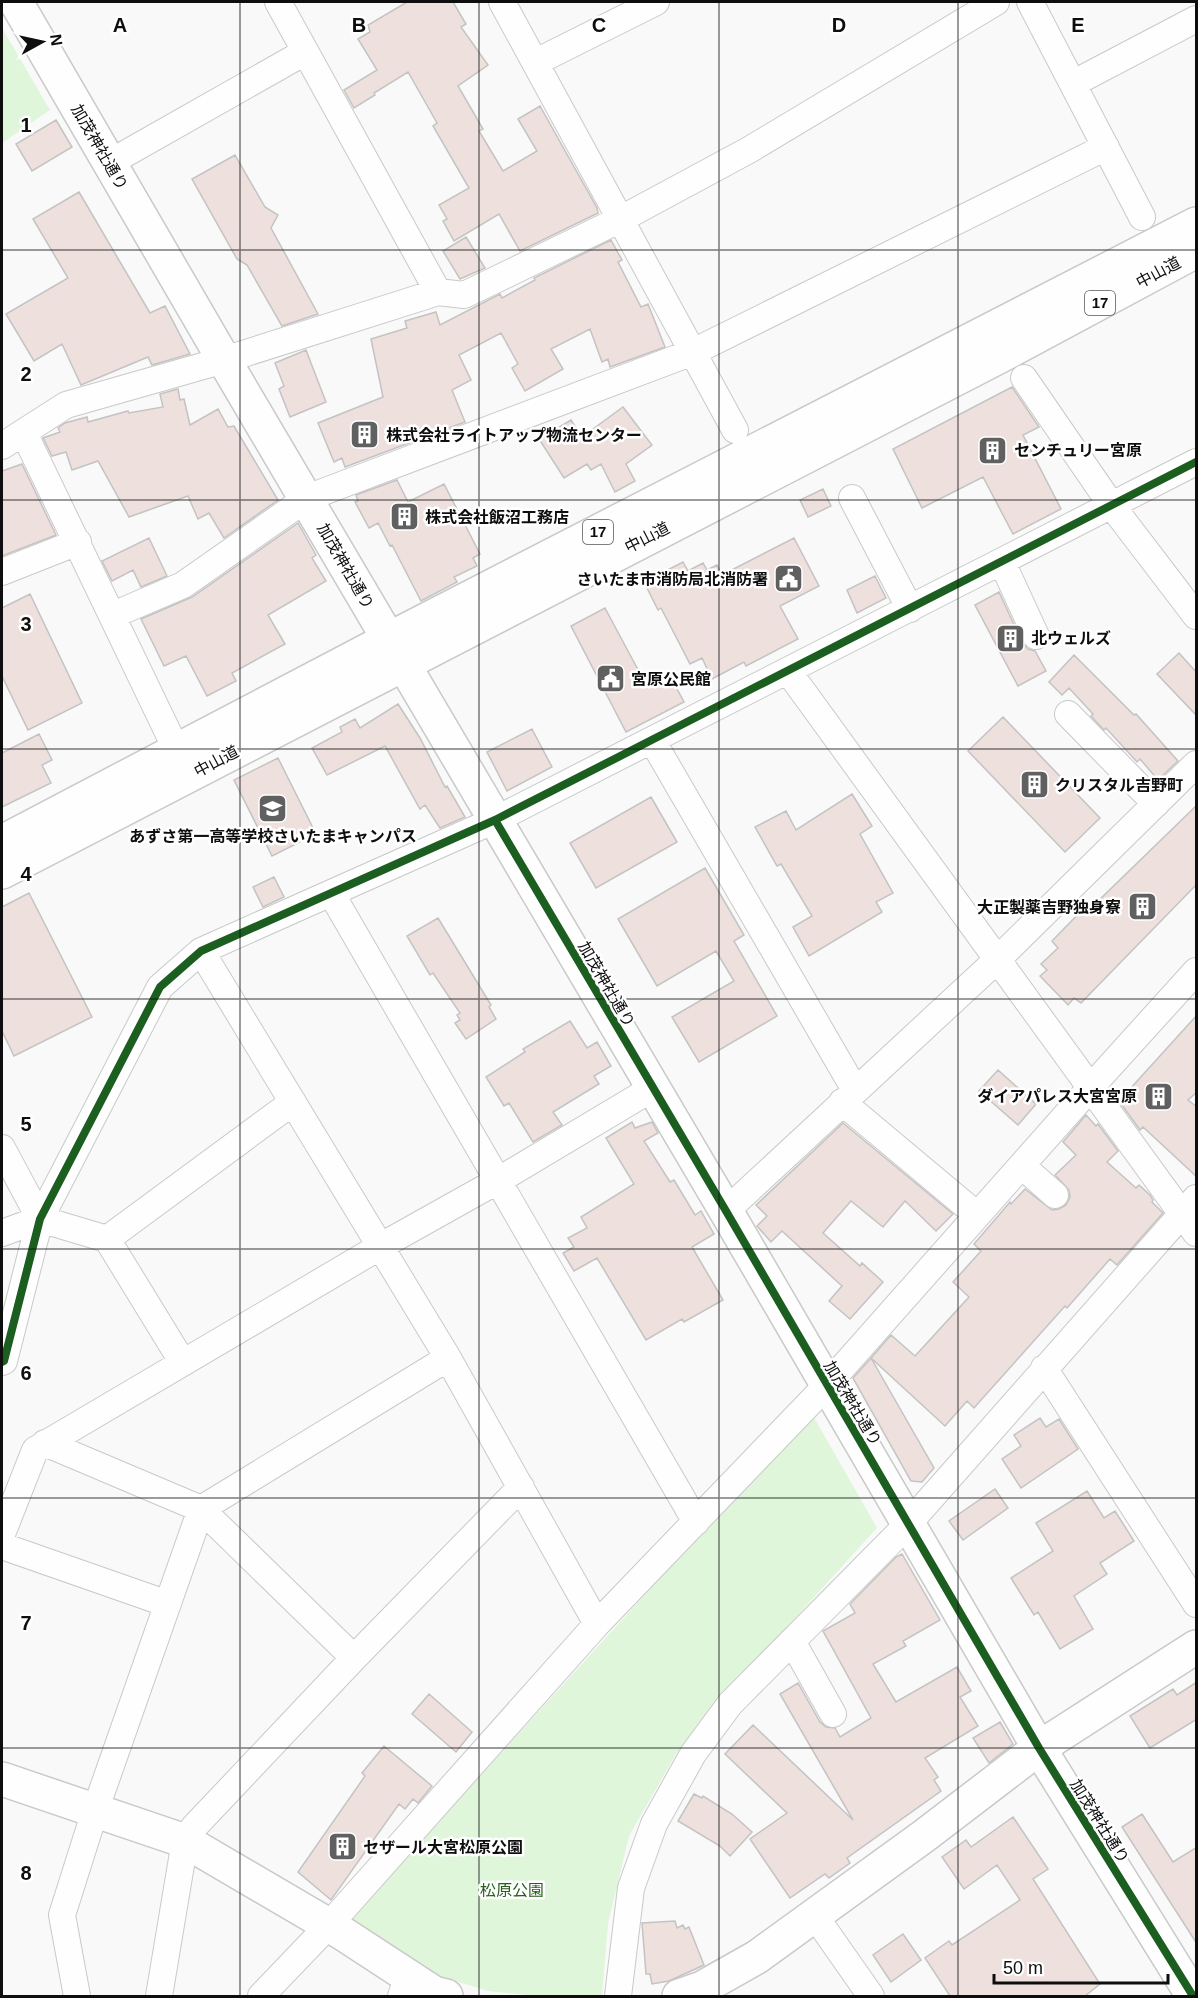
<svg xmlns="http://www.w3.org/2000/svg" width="1198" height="1998" viewBox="0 0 1198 1998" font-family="Arial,'Noto Sans JP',sans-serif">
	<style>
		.green { fill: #dff6db }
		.building { fill: #ede0dd; stroke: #c4c3c3; stroke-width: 1.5 }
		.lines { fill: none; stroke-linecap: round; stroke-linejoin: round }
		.minor-casing { stroke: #c9c9c9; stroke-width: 28 }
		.tertiary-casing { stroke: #c9c9c9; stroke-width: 36 }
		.trunk-casing { stroke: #c9c9c9; stroke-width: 36 }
		.minor { stroke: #fefefe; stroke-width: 26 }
		.tertiary { stroke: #fefefe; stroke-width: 33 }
		.trunk { stroke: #fefefe; stroke-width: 33 }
		.cycleway-casing { stroke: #fff; stroke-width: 11 }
		.cycleway { stroke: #1b5e20; stroke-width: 8 }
		.grid { fill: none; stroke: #0f0e0f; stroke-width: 1.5; stroke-opacity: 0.55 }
		.labels { text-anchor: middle; stroke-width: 5; stroke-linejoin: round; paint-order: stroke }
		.shield { fill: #fff; stroke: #575657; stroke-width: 1.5 }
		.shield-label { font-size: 15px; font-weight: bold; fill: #0f0e0f }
		.street-label { font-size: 16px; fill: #0f0e0f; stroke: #fff }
		.poi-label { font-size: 16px; font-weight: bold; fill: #0f0e0f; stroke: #fff; text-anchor: start }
		.park-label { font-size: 16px; fill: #27601d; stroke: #fff }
		.grid-label { font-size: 20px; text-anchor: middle; font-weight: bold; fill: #0f0e0f; stroke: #fff; stroke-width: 5; stroke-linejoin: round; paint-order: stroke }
	</style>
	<rect width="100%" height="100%" fill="#f9f9f9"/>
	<path class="green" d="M2 28 50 110 2 143Z
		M811 1412 877 1528 724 1696 676 1754 629 1836 608 1924 602 1996H538L488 1991 432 1974 351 1918Z"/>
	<path class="building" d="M407 2H453L466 24 461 27 488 65 458 86 483 129 479 131 503 171 537 151 518 119 540 106 597 208 598 213 520 251 499 214 454 241 443 221 447 219 439 205 469 188 433 126 437 123 408 72 374 93 375 95 354 108 344 90 377 70 358 39 370 32 368 25Z
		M56 120 72 147 32 171 16 144Z
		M235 155 265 207 278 215 271 228 318 314 282 326 247 265 237 259 192 179Z
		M79 192 150 313 165 306 190 354 152 365 148 357 81 385 62 344 34 361 6 314 68 278 33 219Z
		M466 237 485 268 460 279 443 251Z
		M611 240 622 260 618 262 641 307 648 304 665 347 610 367 608 359 602 362 590 329 551 349 563 369 525 391 512 368 518 364 501 333 459 355 471 380 452 390 465 422 345 467 342 458 334 462 318 423 383 397 371 339 407 328 405 321 436 312 440 325 500 294 502 298 535 280 534 278Z
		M306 350 326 402 290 417 279 389 284 386 275 363Z
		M1012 387 1039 427 1023 435 1061 509 1013 534 983 477 922 508 893 449Z
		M178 389 180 400 184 399 190 425 218 409 228 427 234 426 278 500 224 538 209 513 198 519 188 496 129 517 98 461 72 470 66 452 52 456 43 438 60 432 58 428 65 423 87 417 88 422 128 411 129 413 163 407 160 394Z
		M623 407 652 445 626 464 635 481 615 492 601 464 591 470 587 464 564 478 539 439 571 420 582 437Z
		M22 464 56 535 2 556V471Z
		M397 480 408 502 444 484 480 554 473 558 477 566 454 577 457 582 421 601 392 545 390 546 378 523 369 528 355 502 358 501 356 495Z
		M823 489 831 506 808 517 800 500Z
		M298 523 316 555 312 558 326 581 268 615 285 644 232 673 236 681 207 696 186 656 164 666 141 619 192 597Z
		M149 538 167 576 141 587 133 570 112 581 102 561Z
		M794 538 819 586 780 606 798 639 746 666 744 662 712 679 702 658 690 664 661 608 658 610 644 582 683 562 688 571 703 563 707 570 717 565 722 575Z
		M875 576 886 598 857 613 847 590Z
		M999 592 1022 642 1028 649 1035 651 1046 671 1018 686 975 605Z
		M30 594 82 703 28 730 2 676V608Z
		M605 608 643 679 650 675 654 682 669 674 684 702 626 732 571 626Z
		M1179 653 1197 673V716L1157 674Z
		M1074 655 1134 715 1136 714 1178 761 1158 780 1140 759 1137 762 1106 728 1104 730 1091 716 1093 714 1069 688 1062 695 1049 682Z
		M398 704 420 738 445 787 447 786 465 817 440 828 425 805 420 809 385 746 327 775 312 748 342 732 340 727 355 719 360 728Z
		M1003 717 1100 818 1065 852 968 751Z
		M532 729 552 767 507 791 487 752Z
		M39 734 52 760 42 765 51 783 2 807V753Z
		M278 758 316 834 272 856 234 780Z
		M852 794 872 826 860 834 893 893 876 902 882 912 809 956 793 927 812 916 781 864 777 866 755 827 786 811 796 830Z
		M651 797 677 842 596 888 570 843Z
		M1197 805V884L1081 1003 1074 998 1068 1005 1040 976 1047 970 1041 964 1058 948 1052 941 1092 900 1095 904Z
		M705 868 744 935 734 941 777 1016 699 1062 672 1017 734 981 716 951 657 986 618 919Z
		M274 877 284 897 263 907 253 887Z
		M29 893 92 1017 14 1056 2 1031V907Z
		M438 918 491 1005 489 1007 496 1019 466 1039 455 1023 460 1020 457 1015 460 1013 433 973 430 975 407 936Z
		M1197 1015V1092L1188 1100 1197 1107V1177L1143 1127 1140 1130 1119 1101Z
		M570 1021 587 1048 597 1042 611 1066 594 1076 599 1084 553 1112 562 1125 533 1142 509 1103 504 1106 486 1077 525 1052 523 1049Z
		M998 1070 1036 1104 1018 1125 979 1091Z
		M1086 1115 1096 1126 1098 1124 1118 1151 1107 1162 1136 1188 1139 1185 1150 1195 1153 1200 1152 1202 1163 1213 1117 1265 1110 1259 1067 1308 1065 1306 974 1408 967 1401 945 1426 871 1358 891 1335 915 1356 969 1297 953 1282 981 1251 974 1244 1010 1202 1011 1204 1025 1189 1052 1210 1059 1209 1066 1205 1070 1197 1069 1190 1055 1175 1076 1155 1063 1142Z
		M632 1122 635 1128 652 1122 658 1133 644 1141 670 1182 674 1180 695 1215 701 1211 714 1234 692 1247 723 1300 684 1322 682 1319 646 1340 597 1258 574 1271 563 1253 574 1247 568 1238 587 1228 581 1217 634 1184 606 1138Z
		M843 1123 953 1214 936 1231 905 1201 883 1227 851 1201 823 1233 860 1266 862 1263 883 1282 850 1319 829 1301 842 1286 782 1231 771 1242 757 1226 767 1216 756 1205Z
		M871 1358 934 1468 922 1482 911 1481 853 1378Z
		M1040 1418 1046 1427 1059 1419 1078 1449 1021 1488 1002 1459 1021 1446 1014 1435Z
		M995 1489 1008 1508 963 1540 949 1521Z
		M1087 1491 1104 1518 1115 1511 1134 1541 1100 1563 1107 1574 1074 1596 1093 1629 1060 1649 1038 1612 1034 1615 1011 1578 1053 1551 1036 1523Z
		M902 1554 940 1620 903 1641 906 1646 873 1664 896 1702 957 1667 971 1691 960 1697 978 1726 925 1758 938 1777 934 1780 941 1791 847 1858 850 1863 829 1878 825 1874 790 1898 750 1839 787 1813 725 1754 753 1725 853 1820 780 1694 798 1683 820 1722 826 1727 835 1728 840 1737 871 1718 823 1631 855 1613 850 1604 896 1557Z
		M1197 1682V1719L1150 1748 1130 1716 1173 1689 1177 1695Z
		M429 1694 472 1732 456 1752 412 1714Z
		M1000 1722 1013 1744 989 1763 973 1738Z
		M384 1746 432 1786 418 1803 413 1799 405 1809 399 1804 331 1900 298 1872 365 1776 362 1773Z
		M694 1794 702 1798 703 1796 732 1814 752 1832 730 1856 720 1846 678 1821Z
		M1142 1814 1173 1862 1197 1847V1944L1122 1827Z
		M1013 1817 1048 1869 1033 1879 1100 1984 1085 1996H950L925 1958 949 1941 952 1945 1020 1900 997 1865 964 1889 942 1857 966 1840 971 1847Z
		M675 1921 677 1928 683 1925 685 1929 689 1927 704 1965 669 1981 652 1984 650 1974H646L642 1923Z
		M903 1934 921 1960 891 1982 873 1955Z"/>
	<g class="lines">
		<defs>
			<path id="minor" d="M278 2 438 292
				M502 2 735 430
				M1030 2 1142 217
				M536 62 656 2
				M1074 83 1196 19
				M109 163 305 52
				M1024 378 1112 506 1196 616
				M24 433 176 749
				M2 446 66 405 224 360 438 292 464 295 621 219 749 150 996 2
				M852 498 910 609
				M1002 562 1036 636
				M2 572 78 542
				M113 615 183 585 307 498 693 352 1106 147
				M788 671 1196 1233
				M1068 714 1156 804
				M652 740 855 1090
				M331 893 696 1522
				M201 951 448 1358 597 1624
				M842 1102 977 1215
				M2 1148 40 1219
				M1022 1166 1055 1195
				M726 1211 998 959 1196 764
				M2 1233 40 1219 107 1239 183 1363
				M107 1239 293 1102
				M2 1362 4 1361 40 1219 160 987 201 951 495 820 1196 462
				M1044 1368 1196 1604
				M45 1443 201 1509 354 1658
				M2 1534 35 1450 381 1246 499 1180 653 1088
				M2 1546 168 1604
				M792 1641 833 1714
				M815 1916 871 1996
				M77 1996 62 1915 95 1811 201 1509 448 1358
				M159 1996 185 1841 194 1827 354 1658 521 1487
				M261 1996 328 1926 597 1624 827 1385 1091 1087 1196 971
				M401 1996 408 1976
				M618 1996 631 1888 654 1824 693 1754 730 1704 909 1523 1196 1198"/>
			<path id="tertiary" d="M16 2 224 360 726 1211 1039 1748 1193 1996
				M2 1779 185 1841 342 1933 434 1993 446 1996
				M679 1996 702 1988 757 1957 924 1836 1039 1748 1196 1647"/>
			<path id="trunk" d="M2 842 389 639 1196 224
				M2 872 1004 354 1196 251"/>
		</defs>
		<use href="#minor" class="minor-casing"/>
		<use href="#tertiary" class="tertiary-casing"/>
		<use href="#trunk" class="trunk-casing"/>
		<use href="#minor" class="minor"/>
		<use href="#tertiary" class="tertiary"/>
		<use href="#trunk" class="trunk"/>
		<defs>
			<path id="cycleway" d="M495 820 726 1211 1039 1748 1193 1996
				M2 1362 4 1361 40 1219 160 987 201 951 495 820 1196 462"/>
		</defs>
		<use href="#cycleway" class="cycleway-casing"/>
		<use href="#cycleway" class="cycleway"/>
	</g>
	<path class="grid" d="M240 2V1996M479 2V1996M719 2V1996M958 2V1996M2 250H1196M2 500H1196M2 749H1196M2 999H1196M2 1249H1196M2 1498H1196M2 1748H1196"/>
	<defs>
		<symbol id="building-square" viewBox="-11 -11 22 22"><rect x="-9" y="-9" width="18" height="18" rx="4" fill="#616061" stroke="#fff"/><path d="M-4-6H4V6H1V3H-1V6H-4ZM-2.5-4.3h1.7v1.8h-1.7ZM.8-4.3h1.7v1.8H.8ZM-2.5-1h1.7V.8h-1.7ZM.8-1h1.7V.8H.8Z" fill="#fff"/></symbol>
		<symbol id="civic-square" viewBox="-11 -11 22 22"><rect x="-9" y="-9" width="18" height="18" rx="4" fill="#616061" stroke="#fff"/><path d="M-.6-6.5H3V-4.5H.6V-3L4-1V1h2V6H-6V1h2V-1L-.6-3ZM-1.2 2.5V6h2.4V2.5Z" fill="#fff"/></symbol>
		<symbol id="school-square" viewBox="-11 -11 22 22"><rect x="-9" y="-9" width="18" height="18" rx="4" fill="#616061" stroke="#fff"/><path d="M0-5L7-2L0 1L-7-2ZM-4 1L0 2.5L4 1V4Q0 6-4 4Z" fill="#fff"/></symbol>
	</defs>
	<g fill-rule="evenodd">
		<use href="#building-square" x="348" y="418" width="33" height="33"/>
		<use href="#building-square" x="976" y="434" width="33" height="33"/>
		<use href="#building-square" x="388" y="500" width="33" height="33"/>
		<use href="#civic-square" x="772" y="562" width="33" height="33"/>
		<use href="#building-square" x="994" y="622" width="33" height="33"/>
		<use href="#civic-square" x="594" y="662" width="33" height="33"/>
		<use href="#building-square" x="1018" y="768" width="33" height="33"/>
		<use href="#school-square" x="256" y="792" width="33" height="33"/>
		<use href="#building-square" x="1126" y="890" width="33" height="33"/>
		<use href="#building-square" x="1142" y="1080" width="33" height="33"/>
		<use href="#building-square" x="326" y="1830" width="33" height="33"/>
	</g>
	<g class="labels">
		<g class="shield">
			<rect x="1085" y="291" width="30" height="24" rx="4.5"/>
			<rect x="583" y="520" width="30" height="24" rx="4.5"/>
		</g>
		<g class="shield-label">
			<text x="1100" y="308">17</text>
			<text x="598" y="537">17</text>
		</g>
		<g class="street-label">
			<text transform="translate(100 147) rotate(60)" y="6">加茂神社通り</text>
			<text transform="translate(1158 272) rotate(-28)" y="6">中山道</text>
			<text transform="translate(647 537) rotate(-27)" y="6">中山道</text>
			<text transform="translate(346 566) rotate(60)" y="6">加茂神社通り</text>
			<text transform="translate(216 761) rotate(-28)" y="6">中山道</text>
			<text transform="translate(607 984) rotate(60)" y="6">加茂神社通り</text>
			<text transform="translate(853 1403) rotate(59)" y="6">加茂神社通り</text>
			<text transform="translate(1100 1821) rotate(58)" y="6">加茂神社通り</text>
		</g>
		<g class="poi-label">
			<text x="386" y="441">株式会社ライトアップ物流センター</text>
			<text x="1014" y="456">センチュリー宮原</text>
			<text x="425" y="523">株式会社飯沼工務店</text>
			<text x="768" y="585" text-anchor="end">さいたま市消防局北消防署</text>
			<text x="1031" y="644">北ウェルズ</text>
			<text x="631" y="685">宮原公民館</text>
			<text x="1055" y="791">クリスタル吉野町</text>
			<text x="273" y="842" text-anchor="middle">あずさ第一高等学校さいたまキャンパス</text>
			<text x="1121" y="913" text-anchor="end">大正製薬吉野独身寮</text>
			<text x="1137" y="1102" text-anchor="end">ダイアパレス大宮宮原</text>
			<text x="363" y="1853">セザール大宮松原公園</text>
		</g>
		<g class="park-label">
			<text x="512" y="1896">松原公園</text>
		</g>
	</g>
	<g class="grid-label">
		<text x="120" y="32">A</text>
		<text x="359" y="32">B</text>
		<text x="599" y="32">C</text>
		<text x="839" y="32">D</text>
		<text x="1078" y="32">E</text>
		<text x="26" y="132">1</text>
		<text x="26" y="381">2</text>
		<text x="26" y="631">3</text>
		<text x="26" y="881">4</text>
		<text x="26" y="1131">5</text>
		<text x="26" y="1380">6</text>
		<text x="26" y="1630">7</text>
		<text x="26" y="1880">8</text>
	</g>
	<rect width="1198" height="1998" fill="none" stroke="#0f0e0f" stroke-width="6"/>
	<g transform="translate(42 42) rotate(82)" stroke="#ffffff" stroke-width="4.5" paint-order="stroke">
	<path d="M0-4.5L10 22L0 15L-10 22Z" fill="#0f0e0f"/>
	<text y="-9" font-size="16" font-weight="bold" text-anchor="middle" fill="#0f0e0f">N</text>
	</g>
	<path d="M994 1974v9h174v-9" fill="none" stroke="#0f0e0f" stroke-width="3"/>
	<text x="1003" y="1974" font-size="18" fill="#0f0e0f" stroke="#ffffff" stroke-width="4.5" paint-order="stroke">50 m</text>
</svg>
